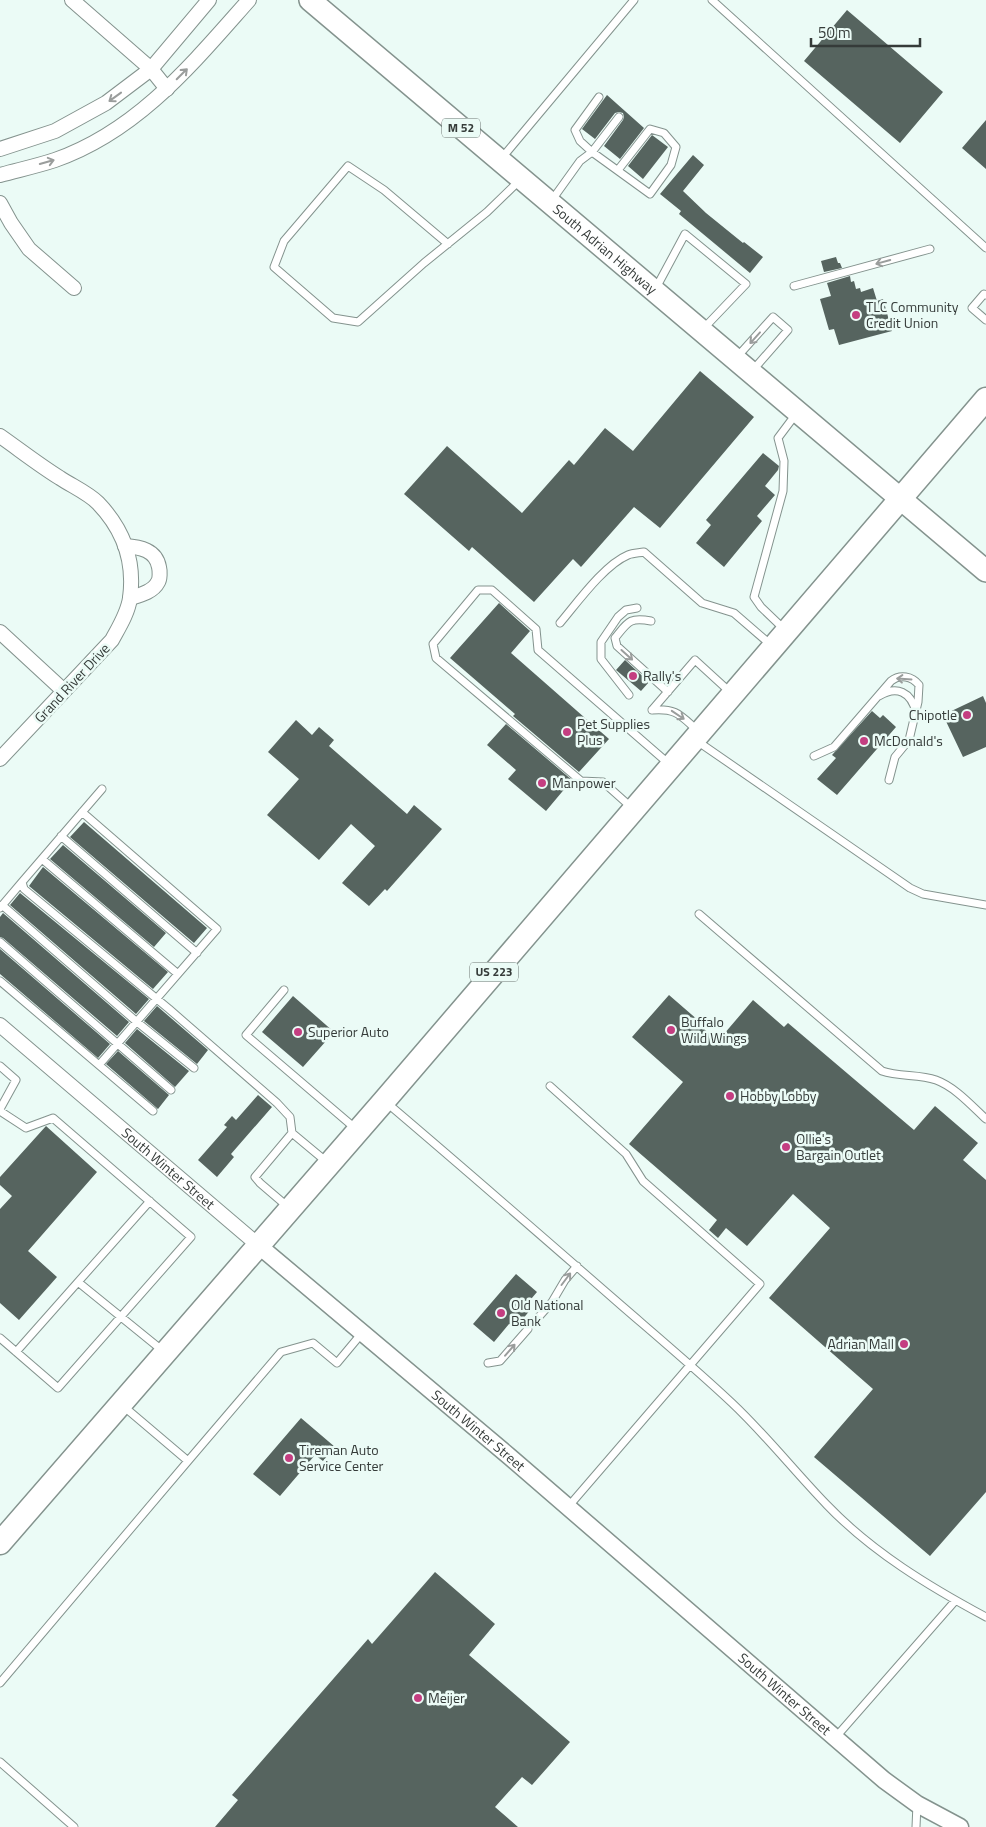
<svg xmlns="http://www.w3.org/2000/svg" width="986" height="1827" viewBox="0 0 986 1827" font-family="'Titillium Web',sans-serif">
	<style>
		.building { fill: #56645f }
		.lines { fill: none; stroke-linecap: round; stroke-linejoin: round }
		.service-casing { stroke: #84938e; stroke-width: 9 }
		.minor-casing { stroke: #84938e; stroke-width: 16 }
		.tertiary-casing { stroke: #84938e; stroke-width: 19 }
		.primary-casing { stroke: #84938e; stroke-width: 24 }
		.trunk-casing { stroke: #84938e; stroke-width: 25 }
		.service { stroke: #fff; stroke-width: 7 }
		.minor { stroke: #fff; stroke-width: 14 }
		.tertiary { stroke: #fff; stroke-width: 16 }
		.primary { stroke: #fff; stroke-width: 21 }
		.trunk { stroke: #fff; stroke-width: 22 }
		.oneway { stroke: #9a9d9c }
		.poi-dot { fill: #c43e81; stroke: #ebfbf6; stroke-width: 2 }
		.labels { text-anchor: middle; stroke-width: 5; stroke-linejoin: round; paint-order: stroke }
		.shield { fill: #ebfbf6; stroke: #6c7572; stroke-width: 1 }
		.shield-label { font-size: 12px; font-weight: bold; fill: #353b39 }
		.street-label { font-size: 14px; fill: #353b39; stroke: #ebfbf6 }
		.poi-label { font-size: 14px; fill: #353b39; stroke: #ebfbf6; text-anchor: start }
	</style>
	<rect width="100%" height="100%" fill="#ebfbf6"/>
	<path class="building" d="M847 10 943 92 900 143 804 61Z
		M607 95 644 128 620 159 604 146 623 120 624 117 623 113 619 112 615 113 595 139 582 129Z
		M986 120V169L962 148Z
		M652 135 668 147 643 179 628 166Z
		M693 155 704 165 683 191 706 213 743 243 744 242 763 257 750 273 679 214 681 211 660 194Z
		M836 257 838 263H840L842 268 824 272 821 261Z
		M850 276 851 282 854 281 856 289 860 288 861 292 873 288 877 301 883 299 892 331 839 345 834 329 829 330 820 299 831 296 827 283Z
		M700 371 754 417 660 528 634 507 581 567 573 559 534 602 472 547 469 551 404 494 447 446 522 513 569 460 574 465 605 428 633 451Z
		M763 453 779 466 778 470 765 486 775 495 757 516 762 521 724 567 696 543 711 525 706 520Z
		M499 603 530 631 511 653 609 739 579 772 513 716 515 714 450 658Z
		M625 660 649 682 641 691 616 670Z
		M983 696 986 703V747L963 757 943 715Z
		M872 711 880 718 883 715 896 727 837 795 817 779 836 758 832 755Z
		M296 720 312 735 319 727 334 740 329 746 407 814 414 805 442 829 387 891 385 889 369 906 342 883 375 846 351 824 319 860 267 815 299 779 268 752Z
		M506 724 572 780 546 811 508 779 516 770 487 745Z
		M84 822 207 928 194 943 70 837Z
		M63 845 166 933 154 947 50 859Z
		M43 867 168 972 153 989 29 886Z
		M20 893 149 999 136 1014 10 905Z
		M3 913 129 1022 117 1036 3 938 0 937V917Z
		M0 949 110 1044 98 1058 0 974Z
		M669 995 699 1021 697 1023 718 1041 753 1000 784 1027 788 1023 914 1130 935 1106 978 1143 963 1160 986 1180V1492L930 1556 814 1457 873 1389 769 1298 830 1228 793 1194 747 1246 726 1228 718 1238 709 1230 717 1220 629 1144 683 1082 632 1037Z
		M293 996 334 1032 303 1067 262 1032Z
		M157 1006 208 1050 197 1064 144 1021Z
		M137 1029 189 1071 175 1087 125 1043Z
		M118 1051 169 1095 158 1109 106 1064Z
		M258 1095 272 1107 231 1154 234 1157 217 1177 198 1160 227 1127 224 1125 232 1116 236 1120Z
		M46 1126 97 1172 28 1251 57 1277 19 1320 0 1303V1209L12 1196 0 1185V1177Z
		M516 1274 537 1292 526 1305 531 1309 517 1326 509 1324 494 1342 473 1324Z
		M301 1418 335 1447 323 1461 315 1455 280 1496 253 1474Z
		M435 1572 495 1624 469 1655 570 1742 532 1785 522 1777 495 1807 518 1827H215L238 1800 232 1795 368 1639 372 1644Z"/>
	<g class="lines">
		<defs>
			<path id="service" d="M712 0 986 248
				M599 97 575 130 580 141 592 152 619 117
				M501 159 634 0
				M552 200 580 161 592 152 650 194 671 165 676 147 664 133 650 129 618 170
				M448 244 384 190 348 166 284 241 274 267 333 318 358 322 424 263 487 212 520 180
				M794 286 930 249
				M656 288 685 234 746 284 704 328
				M986 295 984 294 972 308 986 320
				M737 357 773 317 788 330 753 370
				M651 621C629 617 628 622 615 638L617 646 668 692
				M560 623C577 603 604 565 628 555 633 553 639 553 644 552L702 603 734 613 771 645
				M785 630 761 607 754 597 783 491 784 461 778 438 796 414
				M629 695 601 659V642L618 617 626 610 637 608
				M879 696C897 685 911 692 916 712
				M652 710 695 660 730 692
				M652 710C676 708 680 715 697 730
				M697 741 910 888 923 894 986 905
				M814 756 834 747 891 681C900 674 912 676 919 685L918 702 909 740 895 757 889 780
				M102 789 22 882 24 889 169 1009 277 1103 290 1117 292 1133
				M631 807 603 782 581 781 436 658 433 644 478 590H492L536 629 538 650 669 764
				M82 812 217 929 99 1065
				M61 836 197 953
				M42 859 178 974
				M2 905 137 1022 194 1068
				M0 908 22 882
				M699 914 882 1071C899 1077 919 1074 936 1080 955 1087 971 1105 986 1119
				M0 942 171 1090
				M0 981 153 1111
				M284 990 246 1035 356 1129
				M0 1066 16 1080 0 1109
				M550 1086 626 1154 643 1181 760 1284 568 1507
				M387 1103C466 1170 544 1238 622 1306 659 1338 697 1370 732 1403 766 1435 795 1472 827 1505 872 1552 930 1587 986 1617
				M0 1111 26 1128 53 1118 191 1237 58 1388 0 1338
				M150 1201 78 1282 163 1351
				M288 1207 260 1183 255 1177 292 1133 328 1163
				M536 1320 552 1302 565 1280 577 1266
				M16 1352 78 1282
				M488 1363 500 1361 528 1329
				M188 1461 281 1352 313 1343 337 1363 362 1333
				M0 1683 188 1461 122 1405
				M835 1738 955 1601
				M0 1762 74 1827
				M916 1827 917 1804"/>
			<g id="minor">
				<path d="M72 0 151 69 167 89"/>
				<path d="M0 149 55 131 106 103 151 69 209 0"/>
				<path d="M0 175C18 170 37 166 55 160 138 131 193 63 249 0"/>
				<path d="M0 203 11 223 29 249 74 288"/>
				<path d="M0 436C20 450 39 465 60 478 72 486 88 493 98 503 123 529 135 561 130 598 128 613 119 627 112 640L0 759"/>
				<path d="M125 546C140 547 156 550 159 567 160 571 160 579 158 582 153 592 140 595 130 598"/>
				<path d="M0 632 64 691"/>
				<path id="s1" d="M0 1025 258 1245"/>
			</g>
			<g id="tertiary">
				<path id="s2" d="M258 1245 510 1457 884 1780 917 1804 960 1827"/>
			</g>
			<g id="primary">
				<path id="s3" d="M310 0 986 571"/>
			</g>
			<path id="trunk" d="M0 1543 384 1101 986 399"/>
		</defs>
		<use href="#service" class="service-casing"/>
		<use href="#minor" class="minor-casing"/>
		<use href="#tertiary" class="tertiary-casing"/>
		<use href="#primary" class="primary-casing"/>
		<use href="#trunk" class="trunk-casing"/>
		<use href="#service" class="service"/>
		<use href="#minor" class="minor"/>
		<use href="#tertiary" class="tertiary"/>
		<use href="#primary" class="primary"/>
		<use href="#trunk" class="trunk"/>
	</g>
	<defs><path id="oneway-shaft" d="M-6 0H5M1.5-3L5.5 0L1.5 3" fill="none" stroke-width="1.6" stroke-linecap="round" stroke-linejoin="round" transform="scale(1.25)"/></defs>
	<g class="oneway">
		<use href="#oneway-shaft" transform="translate(182 74) rotate(-45)"/>
		<use href="#oneway-shaft" transform="translate(115 97) rotate(144)"/>
		<use href="#oneway-shaft" transform="translate(47 162) rotate(-16)"/>
		<use href="#oneway-shaft" transform="translate(883 262) rotate(165)"/>
		<use href="#oneway-shaft" transform="translate(755 338) rotate(132)"/>
		<use href="#oneway-shaft" transform="translate(627 655) rotate(42)"/>
		<use href="#oneway-shaft" transform="translate(904 679) rotate(-176)"/>
		<use href="#oneway-shaft" transform="translate(678 715) rotate(34)"/>
		<use href="#oneway-shaft" transform="translate(566 1279) rotate(-53)"/>
		<use href="#oneway-shaft" transform="translate(510 1350) rotate(-49)"/>
	</g>
	<g class="poi-dot">
		<circle cx="856" cy="315" r="5"/>
		<circle cx="633" cy="676" r="5"/>
		<circle cx="967" cy="715" r="5"/>
		<circle cx="567" cy="732" r="5"/>
		<circle cx="864" cy="741" r="5"/>
		<circle cx="542" cy="783" r="5"/>
		<circle cx="671" cy="1030" r="5"/>
		<circle cx="298" cy="1032" r="5"/>
		<circle cx="730" cy="1096" r="5"/>
		<circle cx="786" cy="1147" r="5"/>
		<circle cx="501" cy="1313" r="5"/>
		<circle cx="904" cy="1344" r="5"/>
		<circle cx="289" cy="1458" r="5"/>
		<circle cx="418" cy="1698" r="5"/>
	</g>
	<g class="labels">
		<g class="shield">
			<rect x="442" y="118.5" width="38" height="19" rx="4"/>
			<rect x="470" y="962.5" width="48" height="19" rx="4"/>
		</g>
		<g class="shield-label">
			<text x="461" y="132">M 52</text>
			<text x="494" y="976">US 223</text>
		</g>
		<g class="street-label">
			<text dy="5" stroke="none"><textPath href="#s3" startOffset="386">South Adrian Highway</textPath></text>
			<text transform="translate(72 683) rotate(-47)" y="5">Grand River Drive</text>
			<text dy="5" stroke="none"><textPath href="#s1" startOffset="221">South Winter Street</textPath></text>
			<text dy="5" stroke="none"><textPath href="#s2" startOffset="288">South Winter Street</textPath></text>
			<text dy="5" stroke="none"><textPath href="#s2" startOffset="692">South Winter Street</textPath></text>
		</g>
		<g class="poi-label">
			<text x="866" y="312">TLC Community<tspan x="866" dy="16">Credit Union</tspan></text>
			<text x="643" y="681">Rally's</text>
			<text x="957" y="720" text-anchor="end">Chipotle</text>
			<text x="577" y="729">Pet Supplies<tspan x="577" dy="16">Plus</tspan></text>
			<text x="874" y="746">McDonald's</text>
			<text x="552" y="788">Manpower</text>
			<text x="681" y="1027">Buffalo<tspan x="681" dy="16">Wild Wings</tspan></text>
			<text x="308" y="1037">Superior Auto</text>
			<text x="740" y="1101">Hobby Lobby</text>
			<text x="796" y="1144">Ollie's<tspan x="796" dy="16">Bargain Outlet</tspan></text>
			<text x="511" y="1310">Old National<tspan x="511" dy="16">Bank</tspan></text>
			<text x="894" y="1349" text-anchor="end">Adrian Mall</text>
			<text x="299" y="1455">Tireman Auto<tspan x="299" dy="16">Service Center</tspan></text>
			<text x="428" y="1703">Meijer</text>
		</g>
	</g>
	<path d="M811 38v8h109v-8" fill="none" stroke="#353b39" stroke-width="2.5"/>
	<text x="818" y="38" font-size="15" fill="#353b39" stroke="#ebfbf6" stroke-width="4" paint-order="stroke">50 m</text>
</svg>
